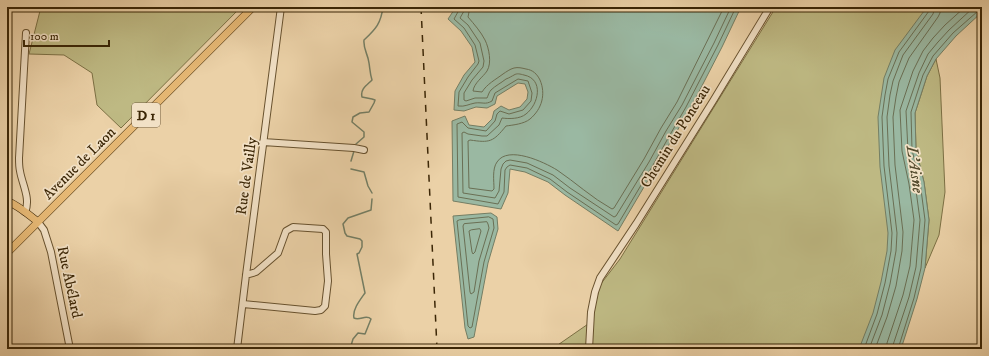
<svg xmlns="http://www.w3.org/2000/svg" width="989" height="356" viewBox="0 0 989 356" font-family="'IM FELL DW Pica',serif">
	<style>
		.green { fill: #beb983; stroke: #7c7044 }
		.water { fill: #9ab8a2; stroke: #747e64 }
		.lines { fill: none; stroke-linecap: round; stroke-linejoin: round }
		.shore { stroke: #6a6f54; stroke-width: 1 }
		.stream { stroke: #747e64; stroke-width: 1.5 }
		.minor-casing { stroke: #67512e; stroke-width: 8 }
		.major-casing { stroke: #3b2606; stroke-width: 8 }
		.minor { stroke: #f2e1c6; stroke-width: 6 }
		.major { stroke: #e6b874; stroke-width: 7 }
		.rail { stroke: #3b2606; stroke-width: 1.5; stroke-dasharray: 7 7; stroke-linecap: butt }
		.labels { text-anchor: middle; stroke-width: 3.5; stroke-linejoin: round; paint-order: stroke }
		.shield { fill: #f2e1c6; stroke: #725e40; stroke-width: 1 }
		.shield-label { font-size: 14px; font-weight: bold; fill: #3b2606 }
		.street-label { font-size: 15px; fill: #3b2606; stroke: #f2e1c6 }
		.water-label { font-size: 16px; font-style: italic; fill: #534a2d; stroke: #f2e1c6 }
	</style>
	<rect width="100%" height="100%" fill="#ebd1a7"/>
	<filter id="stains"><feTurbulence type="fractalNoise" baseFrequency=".005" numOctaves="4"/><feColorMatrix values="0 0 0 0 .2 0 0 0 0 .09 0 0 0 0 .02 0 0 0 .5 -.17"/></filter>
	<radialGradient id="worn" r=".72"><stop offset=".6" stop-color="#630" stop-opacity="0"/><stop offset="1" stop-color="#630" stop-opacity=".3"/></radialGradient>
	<path class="green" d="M41 7H241L121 128 97 105 92 73 64 55 29 54Z
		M776 7H946L900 81 906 282 871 349H552L591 322 600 285 620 259Z
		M936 59 940 78 945 192 939 235 925 268 929 220 924 182 916 150 915 113 927 76Z"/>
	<path class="water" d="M456 7H741L722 47 690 109 618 231 565 195 548 182 525 172 510 169 508 193 501 209 453 201 452 121 465 116 469 125 484 127 492 119 494 111 501 106 509 110 520 107 527 99 528 92 525 84 518 83 497 96 495 104 487 108 476 107 464 111 454 110 455 91 464 75 475 62 472 47 461 31 448 19Z
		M927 7H982V12L956 36 936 59 927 76 915 113 916 150 924 182 929 220 925 268 917 299 901 349H859L873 313 881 282 887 251 888 233 880 167 878 117 884 78 895 50Z
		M491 213 497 217 498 229 488 263 474 337 468 339 465 328 453 216Z"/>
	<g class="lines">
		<path class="shore" d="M459 7V10L454 19 464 28 475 45 479 61 478 64 468 77 459 92 458 106C465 107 469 104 475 103 483 102 485 105 492 101L495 93 518 79 528 81 532 93 531 101 523 110 509 114 500 111 497 114 495 121 486 131 468 128 462 122 457 124 458 197 498 204 504 192 505 170 507 167 510 165 527 168 550 179 567 192 616 225 618 224 653 165 671 133 686 107 718 45 736 7
			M464 7V11L460 18 468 25 480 43 484 61 483 67 472 80 464 93V100L466 101 475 98H487C488 96 489 92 491 90 495 86 501 83 506 79 509 78 512 76 514 75 517 73 520 74 524 75 544 79 539 104 526 114 520 119 509 119 502 118L499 125 487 136H482L468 134 464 132 462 133 463 193 495 198 499 191 501 169 503 164 506 161 510 160 527 163 553 175 570 188 614 217 616 216 649 162 666 131 682 105 714 43 731 7
			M470 7 468 17C474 24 481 32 485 40 489 48 492 63 487 71 483 77 474 83 473 91L482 92C487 84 495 80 503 74 506 72 510 69 514 68 518 67 522 68 526 69 533 70 537 74 540 80 546 94 542 109 530 119 524 124 513 125 506 126 493 142 490 143 470 140L468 141 469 188 492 191 494 189C494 181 492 169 497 162 508 145 544 162 557 170 575 182 592 198 612 209L614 208 644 159 661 128 677 102 724 7
			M489 217 493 219 494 228 484 262 472 327 470 328 468 326 457 221 459 220Z
			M487 222 488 224 489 228 479 261 474 292 471 294 470 292 463 226 464 224Z
			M480 229 481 231 475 252 473 254 472 252 469 231 471 230Z
			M864 349 877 314 885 283 891 251 892 233 884 166 882 117 885 95 888 79 899 52 929 11 930 7
			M869 349 882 315 890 284 896 251 897 233 889 166 887 117 890 95 893 81 903 55 933 14 935 7
			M875 349 887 317 896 286 902 251 903 232 895 165 893 117 896 97 899 82 909 58 938 17 940 13 941 7
			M887 349V343L903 295 910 266 914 220 909 184 902 151 900 110 913 71 923 51 933 38 945 25 965 7
			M893 349V345L909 297 916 267 920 220 915 183 908 151 906 111 919 73 928 54 938 42 949 30 974 7
			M898 349 914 298 921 268 925 220 920 182 912 150 911 112 923 75 933 56 953 33 978 11 982 10"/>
		<path class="stream" d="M368 7H370
			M356 144 364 137V132L352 122 353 117 360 113 369 112 374 103 375 100 372 99 362 97C360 89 367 85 372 80 370 74 370 69 369 63 368 54 363 49 364 40 376 29 381 23 383 7
			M351 161 354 151
			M351 169 364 172 368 186 372 193
			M350 349 353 339 358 333 365 334 371 319C366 314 360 321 354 318 352 310 360 300 365 293L357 254 359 253 362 247V241L360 239 347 236 345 233 343 224 348 218 371 210 372 199"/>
		<defs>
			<path id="minor" d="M263 142 354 148 364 150
				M25 212C31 199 22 184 20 171 19 167 19 162 19 158L26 33
				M38 222 44 230 51 252 70 349
				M243 304 315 311 321 310 325 306 328 281 326 254V232L323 229 293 227 286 231 278 253 256 272 246 275
				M237 349 246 275 281 7
				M589 349 591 312 595 292 600 278 636 224 713 101 770 7"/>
			<path id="major" d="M7 201C19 206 28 214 38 222
				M7 253 253 7"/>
		</defs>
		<use href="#minor" class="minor-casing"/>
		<use href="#major" class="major-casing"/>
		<use href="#minor" class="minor"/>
		<use href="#major" class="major"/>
		<path class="rail" d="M421 7 437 349"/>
	</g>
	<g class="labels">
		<rect class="shield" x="132" y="103" width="28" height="24" rx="3"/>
		<g class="shield-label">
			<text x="146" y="120">D 1</text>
		</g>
		<g class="street-label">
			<text transform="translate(675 136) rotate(-58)" y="5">Chemin du Ponceau</text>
			<text transform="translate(79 163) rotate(-45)" y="5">Avenue de Laon</text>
			<text transform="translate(246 176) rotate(-82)" y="5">Rue de Vailly</text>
			<text transform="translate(70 282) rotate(78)" y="5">Rue Abélard</text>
		</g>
		<g class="water-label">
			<text transform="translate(916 169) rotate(82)" y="6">L'Aisne</text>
		</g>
	</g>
	<rect width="989" height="356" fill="none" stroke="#ebd1a7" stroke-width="24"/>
	<rect x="8" y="8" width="973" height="340" fill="none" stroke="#3b2606" stroke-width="2"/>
	<rect x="12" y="12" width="965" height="332" fill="none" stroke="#3b2606"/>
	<path d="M24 40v6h85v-6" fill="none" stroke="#3b2606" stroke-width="2"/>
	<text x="30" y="40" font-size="12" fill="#3b2606" stroke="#f2e1c6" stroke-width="3" paint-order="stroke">100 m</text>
	<rect width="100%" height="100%" filter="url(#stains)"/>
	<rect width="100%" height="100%" fill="url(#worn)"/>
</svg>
